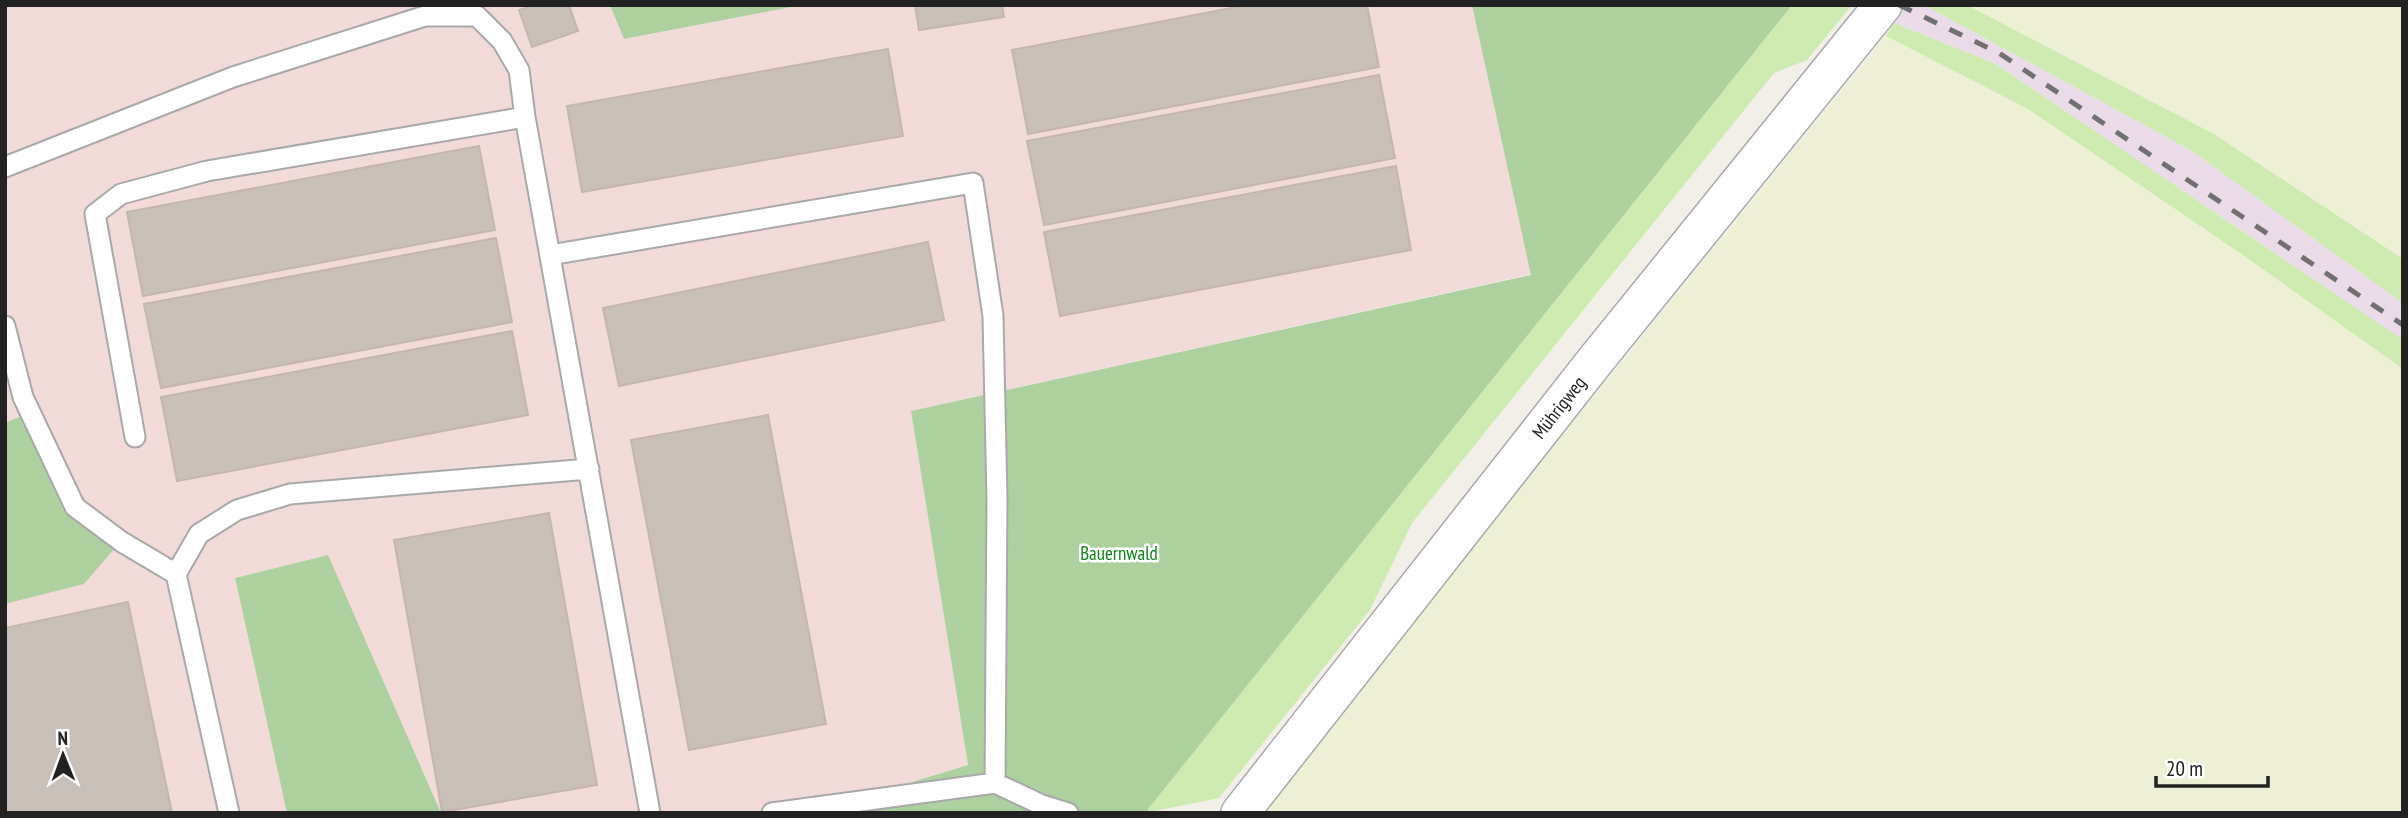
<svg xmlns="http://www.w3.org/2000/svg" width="2408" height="818" viewBox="0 0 2408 818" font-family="'PT Sans Narrow',sans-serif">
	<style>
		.commercial { fill: #f2dad9 }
		.industrial { fill: #ebdbe8 }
		.farmland { fill: #eef0d5 }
		.grass { fill: #cdebb0 }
		.forest { fill: #add19e }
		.building { fill: #c7bfb8; stroke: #c4b6ab; stroke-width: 2 }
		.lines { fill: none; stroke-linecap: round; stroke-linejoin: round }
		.lane-casing { stroke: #a9a9a9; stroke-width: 23 }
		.street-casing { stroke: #a9a9a9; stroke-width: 40 }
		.lane { stroke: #fff; stroke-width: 19 }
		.street { stroke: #fff; stroke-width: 37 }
		.rail { stroke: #707070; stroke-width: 5; stroke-dasharray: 14 14; stroke-linecap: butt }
		.labels { text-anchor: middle; stroke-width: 5; stroke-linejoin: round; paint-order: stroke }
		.street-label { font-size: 19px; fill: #222; stroke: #fff }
		.park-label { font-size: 19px; fill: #0c8416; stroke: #fff }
	</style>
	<rect width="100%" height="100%" fill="#f2efe9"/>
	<path class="commercial" d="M5 5H610L625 39 802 5H1472L1532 274 911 411 968 765 810 813H441L327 555 235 578 287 813H5V604L84 584 128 533 82 498 39 409 5 423Z"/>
	<path class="industrial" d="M1908 5H1924L2192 151 2403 303V340L1996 64 1894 23Z"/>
	<path class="farmland" d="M1967 5H2403V259L2214 134Z
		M1886 36 2028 109 2240 253 2403 369V813H1259L1371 671Z"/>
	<path class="grass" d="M1792 5H1852L1807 60 1774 73 1412 523 1370 610 1219 798 1145 813Z
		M1924 5H1967L2214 134 2403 259V303L2192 151Z
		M1894 23 1996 64 2403 340V369L2240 253 2028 109 1886 36Z"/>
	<path class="forest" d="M610 5H802L624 39Z
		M1472 5H1792L1145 813H810L968 765 911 411 1531 275Z
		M39 409 82 498 128 533 84 584 5 604V423Z
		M328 555 441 813H287L235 578Z"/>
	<path class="building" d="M533 5H569L578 31 532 47 519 10Z
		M915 5H1002L1004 17 919 30Z
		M1247 5H1367L1379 67 1028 134 1012 50Z
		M888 49 903 136 582 192 567 106Z
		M1379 75 1395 158 1044 225 1027 141Z
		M479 146 495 230 143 296 127 212Z
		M1396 166 1411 250 1060 316 1044 232Z
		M496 238 512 322 161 388 144 304Z
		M928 242 944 320 619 386 603 308Z
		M512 331 528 415 177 481 161 397Z
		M768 415 826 724 689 750 631 440Z
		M549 513 597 785 442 812 394 540Z
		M128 602 172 813H5V628Z"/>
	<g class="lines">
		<defs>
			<path id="lane" d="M525 117 650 813
				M5 167 233 77 425 16H477L502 41 519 70 525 117 207 171 121 194 95 214 135 437
				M550 255 973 183 993 316 997 499 995 783
				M5 326 23 397 75 507 122 542 176 574
				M229 813 176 574 199 534 237 510 290 494 589 469
				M772 813 995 783 1042 805 1068 813"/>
			<g id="street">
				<path id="s1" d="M1240 813 1595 361 1883 5"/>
			</g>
		</defs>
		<use href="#lane" class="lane-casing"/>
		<use href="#street" class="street-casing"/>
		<use href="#lane" class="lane"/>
		<use href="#street" class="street"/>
		<path class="rail" d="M1899 5 1999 53 2403 325"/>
	</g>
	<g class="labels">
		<g class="street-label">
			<text dy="7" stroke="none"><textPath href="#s1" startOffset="516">Mührigweg</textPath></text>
		</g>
		<g class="park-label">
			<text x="1119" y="560">Bauernwald</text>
		</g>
	</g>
	<rect width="2408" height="818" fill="none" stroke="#222222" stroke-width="14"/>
	<g transform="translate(63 755) rotate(359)" stroke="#ffffff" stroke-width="5" paint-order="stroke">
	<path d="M0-5L12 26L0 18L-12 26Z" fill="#222222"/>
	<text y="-10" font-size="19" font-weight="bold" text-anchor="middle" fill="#222222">N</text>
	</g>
	<path d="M2156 776v10h112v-10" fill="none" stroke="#222222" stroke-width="3.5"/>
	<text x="2166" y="776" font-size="21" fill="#222222" stroke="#ffffff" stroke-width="5" paint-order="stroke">20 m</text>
</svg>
